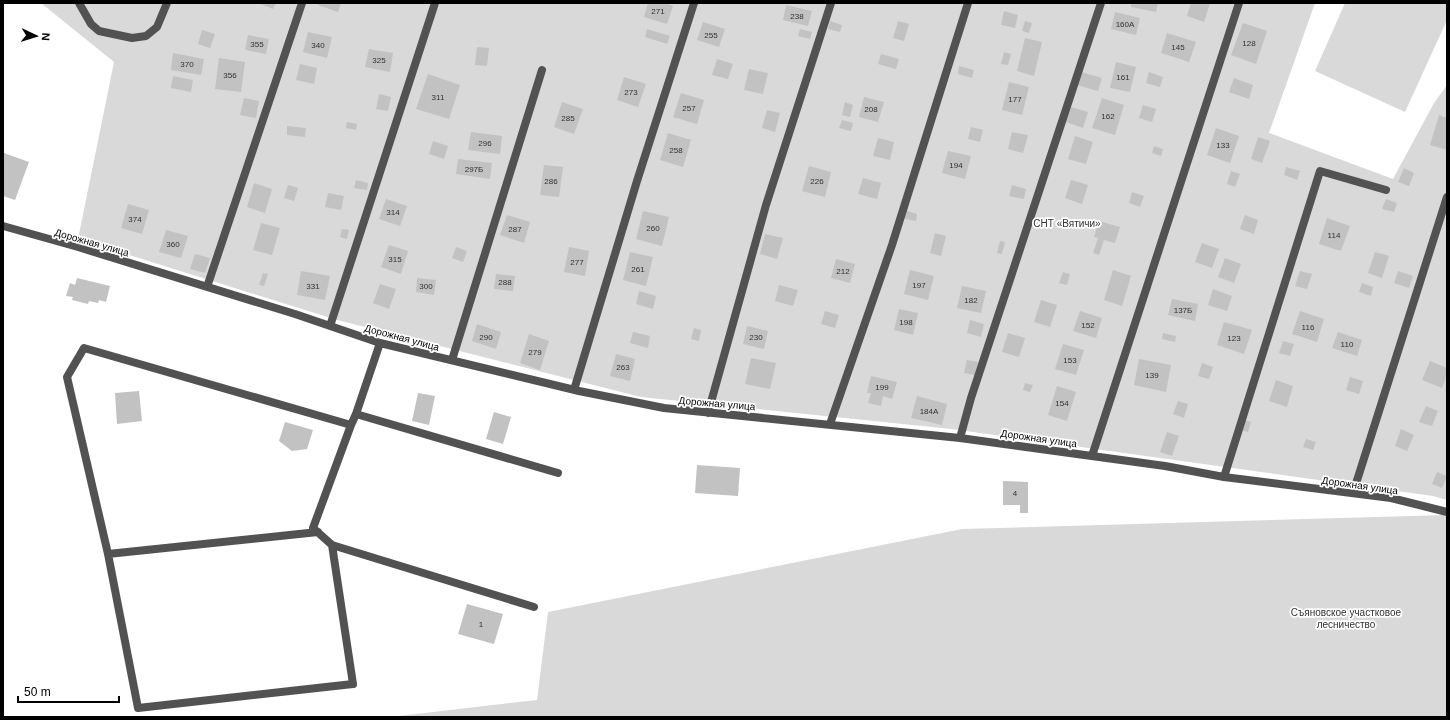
<svg xmlns="http://www.w3.org/2000/svg" width="1450" height="720" viewBox="0 0 1450 720" font-family="Arial,sans-serif">
	<style>
		.green { fill: #d9d9d9 }
		.building { fill: #c2c2c2 }
		.lines { fill: none; stroke-linecap: round; stroke-linejoin: round }
		.minor { stroke: #525252; stroke-width: 8 }
		.labels { text-anchor: middle; stroke-width: 3.5; stroke-linejoin: round; paint-order: stroke }
		.number-label { font-size: 8px; fill: #303030 }
		.park-label { font-size: 10px; fill: #303030; stroke: #fff }
		.street-label { font-size: 10px; fill: #000; stroke: #fff }
	</style>
	<rect width="100%" height="100%" fill="#fff"/>
	<path class="green" d="M41 3H1315L1269 133 1393 179 1434 103 1447 85V500L1433 496 951 429 641 397 337 320 78 239 114 62Z
		M1345 3H1447V20L1405 112 1315 71Z
		M1447 515V717H390L537 700 548 612 962 529Z"/>
	<path class="building" d="M258 3H276L273 9Z
		M318 3H341L338 12 318 5Z
		M648 3H665L673 6 667 24 644 17Z
		M1131 3H1158L1156 12 1131 7Z
		M1191 3H1210L1204 22 1187 16Z
		M786 5 812 11 808 26 783 20Z
		M1004 11 1018 15 1015 28 1001 25Z
		M1115 12 1140 18 1136 35 1111 29Z
		M830 21 842 25 840 32 828 29Z
		M898 21 909 24 904 41 893 38Z
		M1025 21 1032 23 1029 33 1022 31Z
		M703 22 725 29 719 47 697 40Z
		M1243 23 1267 31 1256 64 1231 55Z
		M647 29 670 36 667 44 645 37Z
		M800 29 812 32 810 39 798 36Z
		M202 30 215 34 210 48 198 44Z
		M308 32 332 37 327 58 303 52Z
		M1167 33 1196 42 1189 62 1161 53Z
		M248 35 269 39 266 54 245 50Z
		M1025 38 1042 42 1034 76 1017 71Z
		M477 47 489 48 487 66 475 65Z
		M369 49 393 53 390 72 365 67Z
		M1004 52 1011 54 1008 65 1001 64Z
		M173 53 204 59 201 75 171 70Z
		M881 54 899 59 896 69 878 64Z
		M219 58 245 62 241 92 215 89Z
		M717 59 733 64 728 79 712 75Z
		M1116 62 1136 67 1130 92 1110 88Z
		M300 64 317 68 314 84 296 80Z
		M959 66 974 70 972 78 958 74Z
		M749 69 768 73 763 94 744 90Z
		M1081 72 1102 78 1098 91 1077 85Z
		M1149 72 1163 77 1160 87 1146 83Z
		M428 74 460 85 449 119 416 109Z
		M173 76 193 80 191 92 171 88Z
		M624 77 646 84 638 107 617 100Z
		M1234 78 1253 85 1249 99 1229 92Z
		M1009 82 1029 87 1022 115 1002 110Z
		M681 93 704 100 697 124 673 117Z
		M379 94 391 97 388 111 376 109Z
		M864 97 884 102 878 122 859 117Z
		M244 98 259 101 256 118 240 115Z
		M1102 98 1124 105 1115 135 1092 128Z
		M562 102 583 109 574 134 554 127Z
		M845 102 853 105 850 117 842 115Z
		M1143 105 1156 109 1152 122 1139 118Z
		M1071 107 1088 112 1083 128 1066 122Z
		M767 110 780 113 775 132 762 128Z
		M1439 115 1447 118V150L1430 145Z
		M842 120 853 123 851 131 839 128Z
		M347 122 357 124 356 130 346 128Z
		M287 126 306 128 305 137 287 135Z
		M971 127 983 130 980 142 968 139Z
		M1216 128 1239 136 1230 163 1207 155Z
		M471 132 502 136 500 154 468 150Z
		M1012 132 1028 135 1023 153 1008 149Z
		M668 133 691 140 683 167 660 160Z
		M1075 136 1093 142 1086 164 1068 159Z
		M1258 137 1270 141 1262 163 1251 159Z
		M878 138 894 142 890 160 873 156Z
		M433 141 448 146 444 159 429 154Z
		M1154 146 1163 149 1161 156 1152 153Z
		M948 151 971 156 965 179 942 173Z
		M4 153 29 162 15 200 3 196Z
		M458 159 492 163 490 179 456 174Z
		M544 165 563 167 559 197 540 195Z
		M809 166 831 172 825 197 802 191Z
		M1286 167 1300 171 1297 180 1284 175Z
		M1404 168 1414 173 1409 186 1398 182Z
		M1231 171 1240 174 1235 187 1227 184Z
		M863 178 881 183 877 199 858 194Z
		M356 180 368 183 367 190 354 188Z
		M1071 180 1088 185 1082 204 1065 198Z
		M254 183 272 189 265 213 247 207Z
		M288 185 298 188 294 201 284 198Z
		M1012 185 1026 189 1024 199 1009 196Z
		M1132 192 1144 196 1140 207 1129 203Z
		M328 193 344 196 341 210 325 207Z
		M386 199 407 206 400 226 379 219Z
		M1386 199 1397 203 1394 212 1382 209Z
		M128 204 149 210 142 234 121 228Z
		M904 210 917 214 916 221 902 218Z
		M643 211 669 217 662 246 636 239Z
		M507 215 530 222 524 243 500 235Z
		M1245 215 1258 220 1254 234 1240 229Z
		M1327 218 1350 226 1341 251 1319 244Z
		M1099 221 1120 227 1115 243 1104 240 1099 255 1093 253 1098 238 1094 237Z
		M261 223 280 228 272 255 253 250Z
		M342 229 349 230 347 239 340 237Z
		M166 230 188 236 181 258 159 252Z
		M935 233 946 236 941 256 930 253Z
		M765 234 783 238 777 259 760 254Z
		M1000 241 1005 242 1002 254 997 253Z
		M1202 243 1219 249 1212 268 1195 262Z
		M389 245 408 251 401 274 381 267Z
		M456 247 467 251 463 262 452 258Z
		M569 247 589 251 585 276 564 272Z
		M630 252 653 257 646 286 623 280Z
		M1375 252 1389 256 1382 278 1368 273Z
		M195 254 210 258 205 273 190 269Z
		M1225 258 1241 264 1234 283 1218 277Z
		M836 259 855 264 850 283 831 278Z
		M910 270 934 276 928 300 904 294Z
		M1113 270 1131 276 1122 306 1104 300Z
		M301 271 330 276 325 300 297 295Z
		M1300 271 1312 274 1307 289 1295 286Z
		M1398 271 1413 276 1409 288 1394 283Z
		M1063 272 1070 274 1067 285 1059 283Z
		M263 273 268 274 264 286 259 285Z
		M496 274 515 276 513 291 494 289Z
		M77 278 110 286 106 302 99 300 98 303 89 301 88 304 72 300 73 297 66 296 70 283 75 285Z
		M417 278 436 280 434 295 416 292Z
		M1362 283 1373 287 1371 296 1359 292Z
		M380 284 396 289 389 309 373 303Z
		M779 285 798 290 793 306 775 301Z
		M962 286 986 291 981 313 957 308Z
		M1213 289 1232 296 1227 311 1208 305Z
		M639 291 656 296 653 309 636 304Z
		M1172 299 1198 304 1195 321 1168 315Z
		M1041 300 1057 305 1050 327 1034 322Z
		M899 309 918 313 913 335 894 330Z
		M825 311 839 315 835 328 821 324Z
		M1080 311 1102 318 1096 338 1073 331Z
		M1300 311 1324 319 1317 342 1292 334Z
		M970 320 984 324 981 337 967 333Z
		M1224 322 1252 330 1244 354 1217 345Z
		M477 324 501 332 496 349 472 341Z
		M747 326 768 331 764 349 743 344Z
		M694 328 701 330 699 341 691 339Z
		M633 332 650 336 648 348 630 343Z
		M1338 332 1362 340 1357 356 1332 348Z
		M1008 333 1025 338 1019 357 1002 352Z
		M1163 333 1176 336 1175 342 1162 339Z
		M529 334 549 341 540 370 520 363Z
		M1283 341 1294 344 1290 356 1279 353Z
		M1063 344 1084 350 1076 375 1055 369Z
		M616 354 635 359 630 381 610 376Z
		M751 358 776 363 770 389 745 384Z
		M1139 359 1171 365 1166 392 1134 385Z
		M967 360 978 362 975 375 964 373Z
		M1430 361 1447 368V375L1442 388 1422 380Z
		M1202 363 1213 367 1209 379 1198 376Z
		M871 376 897 382 892 399 883 396 881 406 868 403 871 393H867Z
		M1350 377 1363 381 1359 394 1346 390Z
		M1276 380 1293 386 1287 407 1269 401Z
		M1025 383 1033 385 1030 392 1023 390Z
		M1057 386 1076 392 1067 421 1048 415Z
		M139 391 142 421 117 424 115 393Z
		M418 393 435 396 429 425 412 421Z
		M917 396 947 404 942 425 911 418Z
		M1178 401 1188 404 1184 418 1173 414Z
		M1426 406 1438 411 1432 426 1419 422Z
		M494 412 511 417 503 444 486 439Z
		M1244 420 1251 422 1248 432 1241 430Z
		M285 422 313 430 307 449 292 451 279 441Z
		M1401 429 1414 435 1407 451 1395 446Z
		M1167 432 1179 436 1172 456 1160 452Z
		M1306 439 1316 442 1313 450 1303 447Z
		M697 465 740 468 738 496 695 493Z
		M1437 472 1447 476 1442 488 1432 484Z
		M1003 481 1028 482V513H1020V505H1003Z
		M467 604 503 614 494 644 458 634Z"/>
	<g class="lines">
		<path class="minor" d="M79 3 91 24 99 31 132 38 146 36 157 27 167 3
			M3 226 78 247 295 314 380 343 579 391 664 408 960 438 1165 466 1224 477 1391 498 1447 512
			M207 287 302 3
			M330 326 435 3
			M380 343 356 414 351 425 313 528 332 545 534 607
			M452 360 542 70
			M574 390 637 181 694 3
			M708 413 766 205 831 3
			M356 414 558 473
			M830 424 892 245 968 3
			M960 438 971 398 1101 3
			M1092 456 1239 3
			M1224 477 1320 171 1386 190
			M1353 493 1447 197
			M332 545 353 684 138 708 108 554 67 377 84 348 351 425
			M108 554 318 532"/>
	</g>
	<g class="labels">
		<g class="number-label">
			<text x="658" y="14">271</text>
			<text x="797" y="19">238</text>
			<text x="1125" y="27">160А</text>
			<text x="711" y="38">255</text>
			<text x="1249" y="46">128</text>
			<text x="257" y="47">355</text>
			<text x="318" y="48">340</text>
			<text x="1178" y="50">145</text>
			<text x="379" y="63">325</text>
			<text x="187" y="67">370</text>
			<text x="230" y="78">356</text>
			<text x="1123" y="80">161</text>
			<text x="631" y="95">273</text>
			<text x="438" y="100">311</text>
			<text x="1015" y="102">177</text>
			<text x="689" y="111">257</text>
			<text x="871" y="112">208</text>
			<text x="1108" y="119">162</text>
			<text x="568" y="121">285</text>
			<text x="485" y="146">296</text>
			<text x="1223" y="148">133</text>
			<text x="676" y="153">258</text>
			<text x="956" y="168">194</text>
			<text x="474" y="172">297Б</text>
			<text x="551" y="184">286</text>
			<text x="817" y="184">226</text>
			<text x="393" y="215">314</text>
			<text x="135" y="222">374</text>
			<text x="653" y="231">260</text>
			<text x="515" y="232">287</text>
			<text x="1334" y="238">114</text>
			<text x="173" y="247">360</text>
			<text x="395" y="262">315</text>
			<text x="577" y="265">277</text>
			<text x="638" y="272">261</text>
			<text x="843" y="274">212</text>
			<text x="505" y="285">288</text>
			<text x="919" y="288">197</text>
			<text x="313" y="289">331</text>
			<text x="426" y="289">300</text>
			<text x="971" y="303">182</text>
			<text x="1183" y="313">137Б</text>
			<text x="906" y="325">198</text>
			<text x="1088" y="328">152</text>
			<text x="1308" y="330">116</text>
			<text x="486" y="340">290</text>
			<text x="756" y="340">230</text>
			<text x="1234" y="341">123</text>
			<text x="1347" y="347">110</text>
			<text x="535" y="355">279</text>
			<text x="1070" y="363">153</text>
			<text x="623" y="370">263</text>
			<text x="1152" y="378">139</text>
			<text x="882" y="390">199</text>
			<text x="1062" y="406">154</text>
			<text x="929" y="414">184А</text>
			<text x="1015" y="496">4</text>
			<text x="481" y="627">1</text>
		</g>
		<g class="park-label">
			<text x="1067" y="227">СНТ «Вятичи»</text>
			<text x="1346" y="616">Съяновское участковое<tspan x="1346" dy="12">лесничество</tspan></text>
		</g>
		<g class="street-label">
			<text transform="translate(92 242) rotate(16)" y="4">Дорожная улица</text>
			<text transform="translate(402 337) rotate(15)" y="4">Дорожная улица</text>
			<text transform="translate(717 403) rotate(5)" y="4">Дорожная улица</text>
			<text transform="translate(1039 438) rotate(8)" y="4">Дорожная улица</text>
			<text transform="translate(1360 485) rotate(8)" y="4">Дорожная улица</text>
		</g>
	</g>
	<rect width="1450" height="720" fill="none" stroke="#000000" stroke-width="8"/>
	<g transform="translate(36 36) rotate(94)" stroke="#ffffff" stroke-width="3" paint-order="stroke">
	<path d="M0-3L7 15L0 10L-7 15Z" fill="#000000"/>
	<text y="-6" font-size="11" font-weight="bold" text-anchor="middle" fill="#000000">N</text>
	</g>
	<path d="M18 696v6h101v-6" fill="none" stroke="#000000" stroke-width="2"/>
	<text x="24" y="696" font-size="12" fill="#000000" stroke="#ffffff" stroke-width="3" paint-order="stroke">50 m</text>
</svg>
